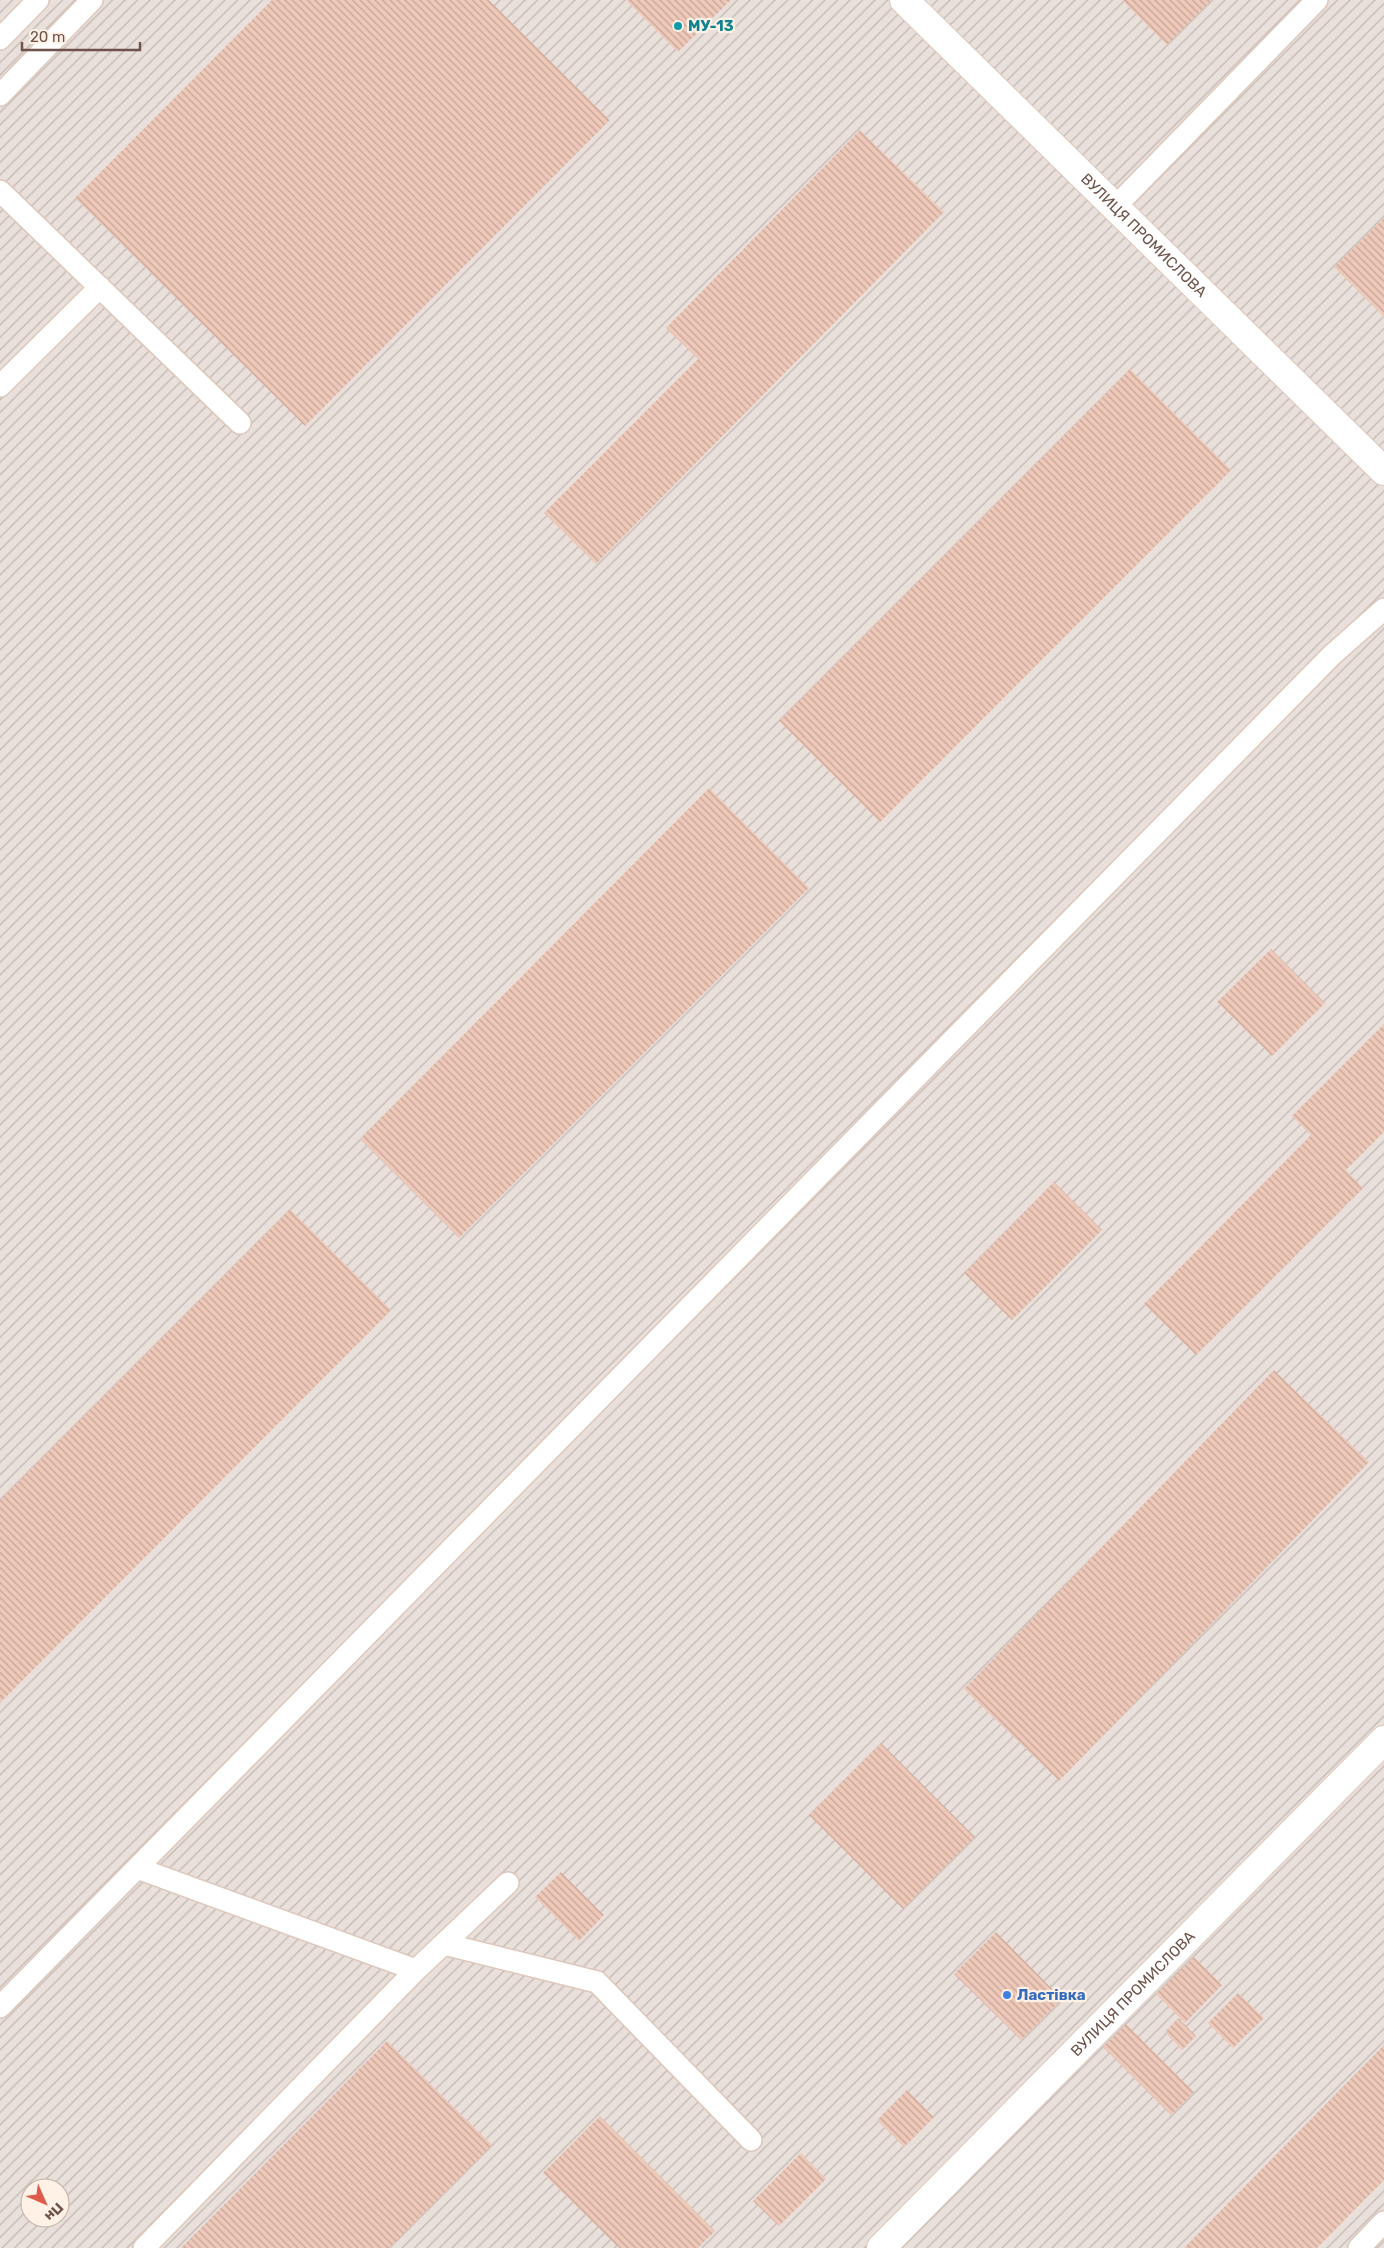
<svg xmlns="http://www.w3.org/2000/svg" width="1384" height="2248" viewBox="0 0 1384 2248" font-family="Rubik,sans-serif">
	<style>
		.industrial { fill: url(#industrial-furrows); fill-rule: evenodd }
		.building { fill: url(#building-back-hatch) }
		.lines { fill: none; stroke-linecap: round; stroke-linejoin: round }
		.service-casing { stroke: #dec8bc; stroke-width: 24 }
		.minor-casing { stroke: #dec8bc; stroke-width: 30 }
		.service { stroke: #fff; stroke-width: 21 }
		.minor { stroke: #fff; stroke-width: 28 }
		.culture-dot { fill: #0f9aa8; stroke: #fef1e5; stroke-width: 2 }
		.shop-dot { fill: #3f7fe0; stroke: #fef1e5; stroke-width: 2 }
		.labels { text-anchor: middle; stroke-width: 4.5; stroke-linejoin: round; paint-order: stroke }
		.culture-label { font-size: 15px; font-weight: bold; fill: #0d838f; stroke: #fef1e5; text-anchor: start }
		.street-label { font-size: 15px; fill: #6f5249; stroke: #fef1e5 }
		.shop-label { font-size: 15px; font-weight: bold; fill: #366cbe; stroke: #fef1e5; text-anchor: start }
	</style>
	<defs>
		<pattern id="industrial-furrows" width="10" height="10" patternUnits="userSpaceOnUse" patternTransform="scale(1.25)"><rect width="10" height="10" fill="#e9e0db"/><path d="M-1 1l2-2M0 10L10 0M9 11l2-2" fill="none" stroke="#c1b8b4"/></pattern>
		<pattern id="building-back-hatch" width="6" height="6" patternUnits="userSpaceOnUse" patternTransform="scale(1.25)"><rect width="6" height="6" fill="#eec8b8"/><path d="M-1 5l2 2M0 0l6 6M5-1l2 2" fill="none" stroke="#c5a598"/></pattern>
	</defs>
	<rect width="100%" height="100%" fill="#faeddf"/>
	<path class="industrial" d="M0 0H1384V2248H0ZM30 2188H60V2218H30Z"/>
	<path class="building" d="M272 0H489L610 120 305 426 75 198Z
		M626 0H731L678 52Z
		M1122 0H1212L1167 45Z
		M860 130 944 212 596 564 544 513 698 359 666 328Z
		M1384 218V317L1334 267Z
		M1130 369 1231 470 880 822 779 721Z
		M709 788 809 888 459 1238 360 1139Z
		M1271 949 1325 1003 1272 1056 1217 1002Z
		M1384 1024V1132L1346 1170 1363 1188 1196 1355 1144 1304 1311 1135 1292 1116Z
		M1054 1182 1102 1230 1012 1320 964 1273Z
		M290 1209 391 1310 0 1703V1500Z
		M1274 1370 1369 1462 1059 1781 964 1689Z
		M881 1743 975 1837 903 1909 809 1815Z
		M561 1872 604 1915 579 1941 535 1897Z
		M996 1932 1062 1999 1021 2040 954 1974Z
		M1194 1957 1222 1985 1185 2023 1156 1994Z
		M1238 1993 1264 2018 1233 2048 1208 2023Z
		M1178 2018 1196 2036 1182 2050 1165 2032Z
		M1126 2024 1194 2092 1171 2115 1103 2047Z
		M387 2041 492 2145 389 2248H181Z
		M1384 2045V2180L1317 2248H1184Z
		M907 2090 934 2117 904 2147 877 2120Z
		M600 2116 715 2231 698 2248H619L543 2173Z
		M801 2153 826 2179 779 2226 753 2201Z"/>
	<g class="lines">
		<defs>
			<path id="service" d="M0 39 38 0
				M0 95 92 0
				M0 191 240 423
				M1114 208 1317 0
				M0 386 100 287
				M137 1868 416 1970 144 2248
				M444 1944 597 1982 751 2140
				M416 1970 508 1883
				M0 2007 1332 655 1384 609
				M1359 2248 1384 2222"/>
			<g id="minor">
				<path id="s1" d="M904 0 1384 471"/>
				<path id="s2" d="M881 2248 1384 1740"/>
			</g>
		</defs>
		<use href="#service" class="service-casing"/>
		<use href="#minor" class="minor-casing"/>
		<use href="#service" class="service"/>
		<use href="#minor" class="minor"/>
	</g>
	<circle class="culture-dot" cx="678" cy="26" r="5"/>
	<circle class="shop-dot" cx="1007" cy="1995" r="5"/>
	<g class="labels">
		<g class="culture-label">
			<text x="688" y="31">МУ-13</text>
		</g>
		<g class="street-label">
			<text dy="5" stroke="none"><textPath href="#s1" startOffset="336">ВУЛИЦЯ ПРОМИСЛОВА</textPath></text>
			<text dy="5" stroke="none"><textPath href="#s2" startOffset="358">ВУЛИЦЯ ПРОМИСЛОВА</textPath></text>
		</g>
		<g class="shop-label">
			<text x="1017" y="2000">Ластівка</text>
		</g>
	</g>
	<g transform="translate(45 2203) rotate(135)"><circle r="24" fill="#fef1e5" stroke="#c5b1a7"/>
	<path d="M0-4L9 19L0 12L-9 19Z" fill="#df5b49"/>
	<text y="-8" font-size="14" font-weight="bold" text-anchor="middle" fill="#6f5249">Пн</text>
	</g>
	<path d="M22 42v8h118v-8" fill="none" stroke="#6f5249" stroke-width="2.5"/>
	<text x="30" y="42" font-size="15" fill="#6f5249" stroke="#fef1e5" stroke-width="4" paint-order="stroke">20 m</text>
</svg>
